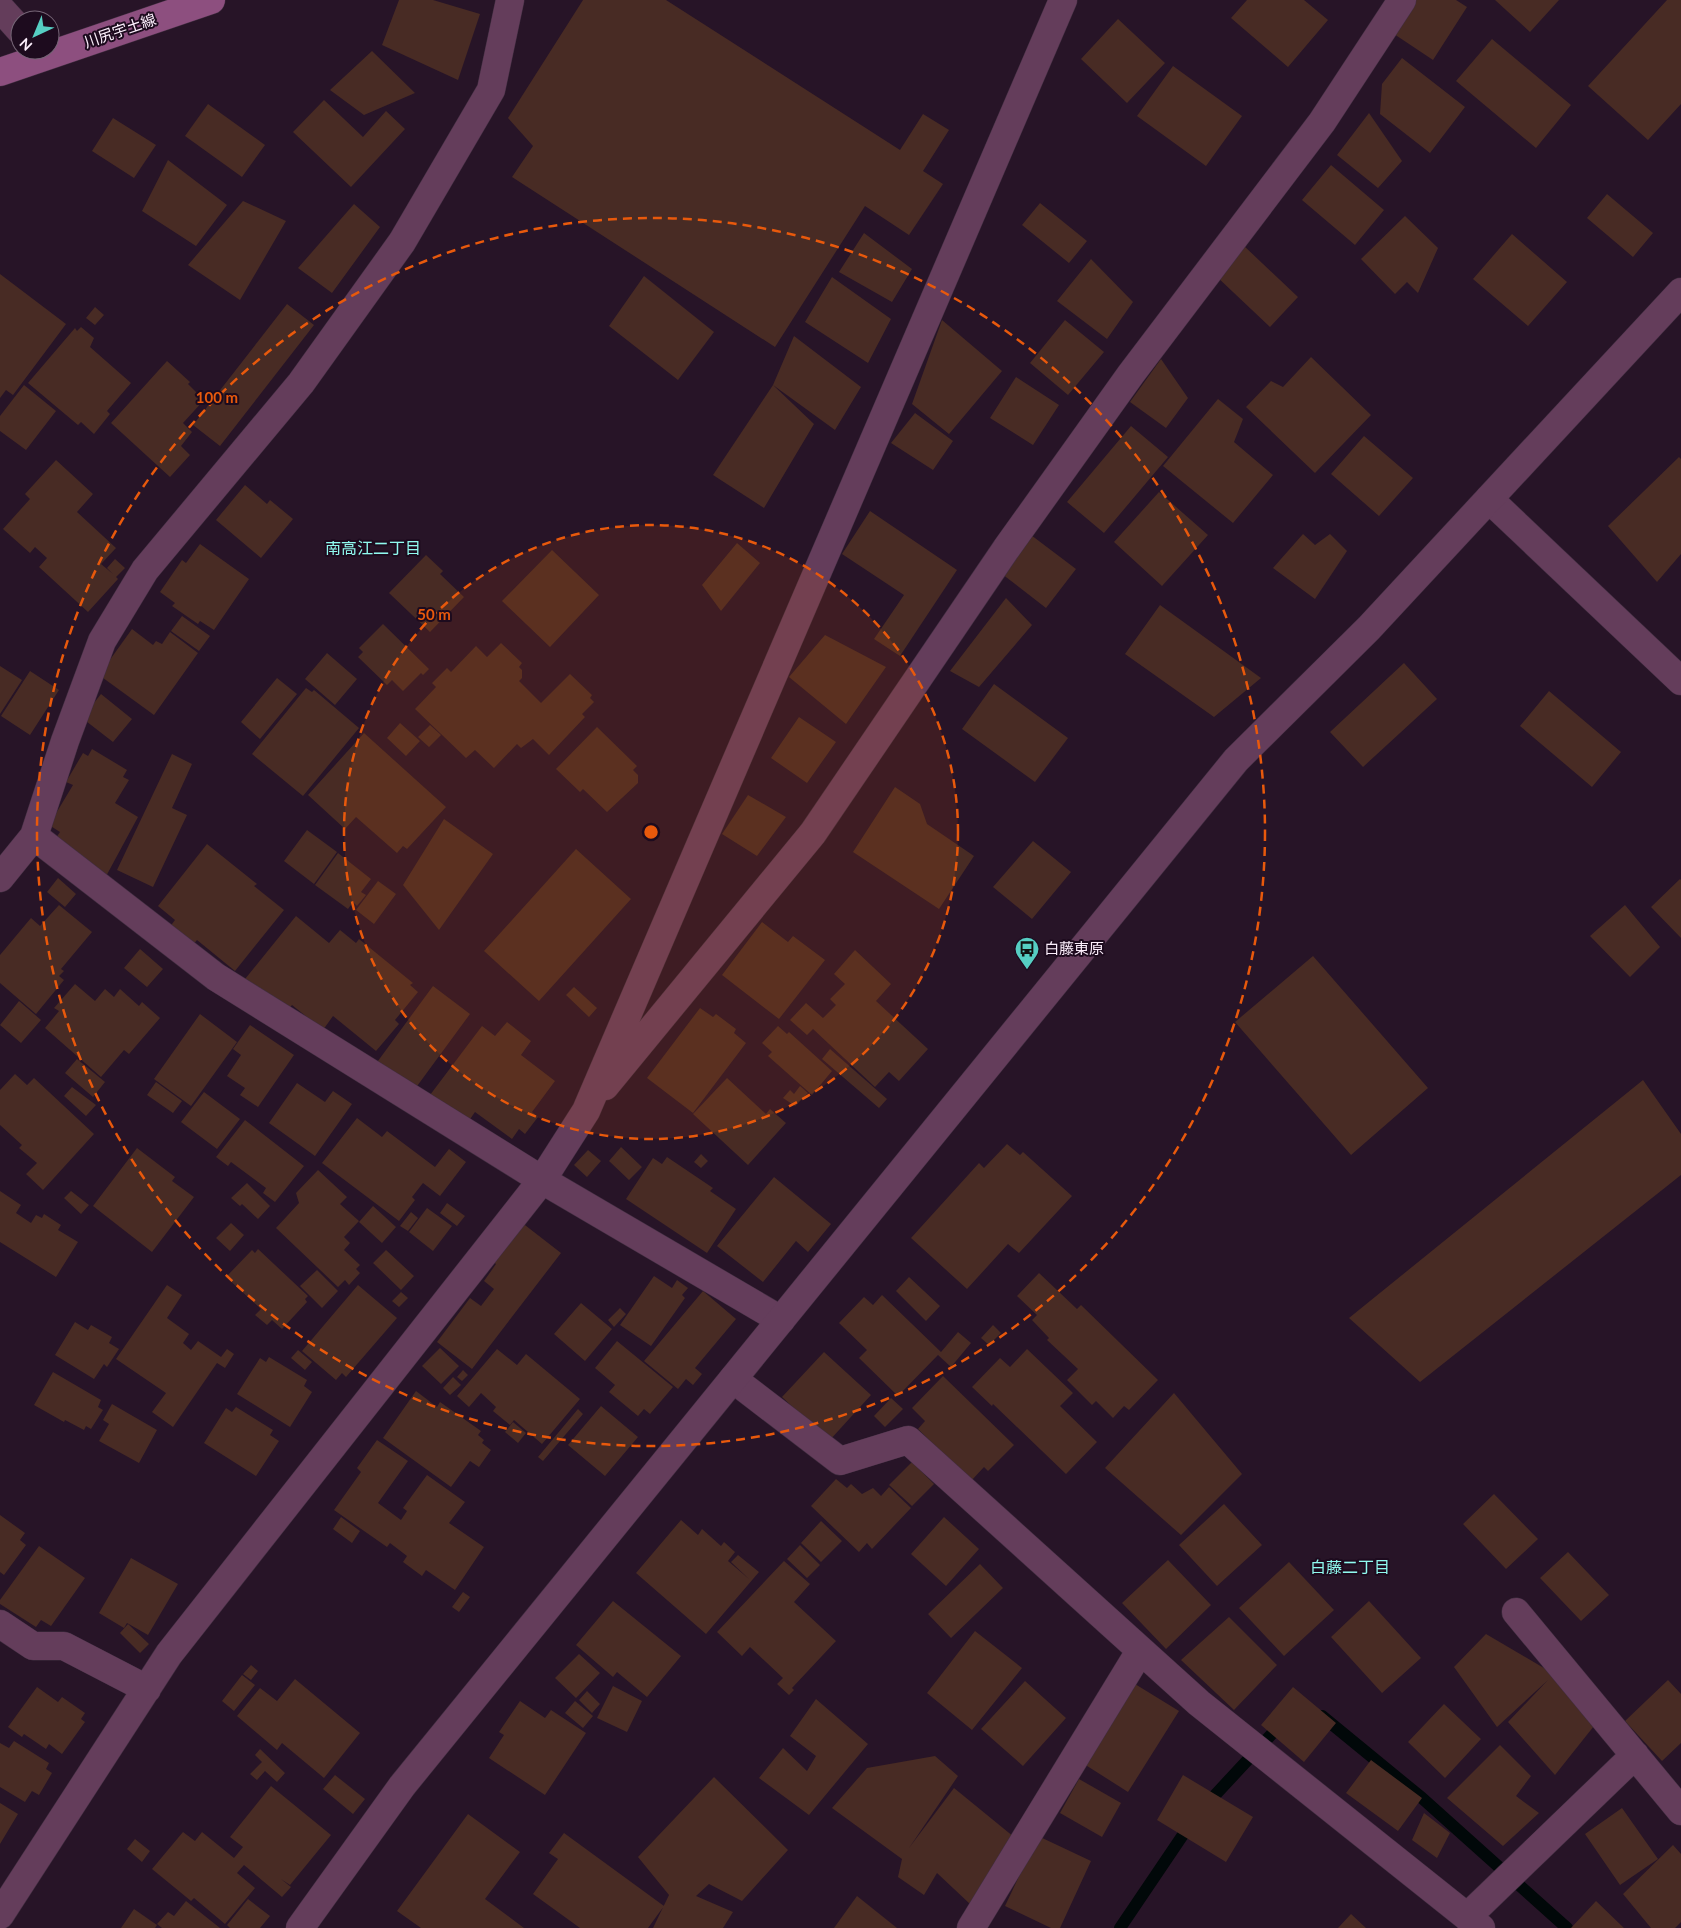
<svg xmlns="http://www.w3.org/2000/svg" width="1681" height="1928" viewBox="0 0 1681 1928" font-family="Lato,'Noto Sans JP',sans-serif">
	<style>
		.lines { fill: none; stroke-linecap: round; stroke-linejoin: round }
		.stream { stroke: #010809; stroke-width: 12 }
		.building { fill: #482b24 }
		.minor-casing { stroke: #412e41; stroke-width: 29 }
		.tertiary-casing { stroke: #412e41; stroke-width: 29 }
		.secondary-casing { stroke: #412e41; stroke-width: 29 }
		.minor { stroke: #643d5b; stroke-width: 28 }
		.tertiary { stroke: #643d5b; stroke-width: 28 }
		.secondary { stroke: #8d4f7f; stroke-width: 28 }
		.ring { fill: none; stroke: #e8590c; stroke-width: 2.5; stroke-dasharray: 9 6 }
		.labels { text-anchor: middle; stroke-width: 4; stroke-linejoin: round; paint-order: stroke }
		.street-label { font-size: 15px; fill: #fceffc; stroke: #1d0b1e }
		.poi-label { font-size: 15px; fill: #fceffc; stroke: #1d0b1e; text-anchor: start }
		.neighbourhood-label { font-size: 16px; fill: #90faef; stroke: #1d0b1e }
		.centre { fill: #e8590c; stroke: #1d0b1e; stroke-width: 2.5 }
		.ring-label { font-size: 15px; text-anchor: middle; font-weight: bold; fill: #e8590c; stroke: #1d0b1e; stroke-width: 4; stroke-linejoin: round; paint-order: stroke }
	</style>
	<rect width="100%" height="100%" fill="#271427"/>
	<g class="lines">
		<path class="stream" d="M1322 1716 1422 1798 1567 1928
			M1204 1807 1282 1723
			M1120 1928 1191 1823"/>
	</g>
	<path class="building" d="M399 0H433L480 14 458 80 382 45Z
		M583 0H666L900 150 923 114 949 130 923 171 943 184 909 235 865 206 775 347 512 177 533 146 508 118Z
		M1247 0H1304L1328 20 1288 67 1231 18Z
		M1412 0H1456L1467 7 1433 60 1391 32Z
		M1495 0H1559L1530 32Z
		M1667 0H1681V104L1648 140 1588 86Z
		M1118 19 1165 63 1127 103 1081 59Z
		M1492 39 1571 105 1536 148 1456 81Z
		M372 51 415 93 364 115 330 90Z
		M1402 58 1465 107 1430 153 1380 114 1382 84Z
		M1173 66 1242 116 1206 166 1137 116Z
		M324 100 363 137 386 111 405 129 351 187 293 132Z
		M208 104 265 145 242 177 185 136Z
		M1369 113 1402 161 1378 188 1337 155Z
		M113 118 156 145 134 178 92 151Z
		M168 160 227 205 196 246 142 211Z
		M1331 165 1384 210 1355 245 1302 200Z
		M1607 194 1653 233 1633 257 1587 218Z
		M243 201 286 221 240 300 188 265Z
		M1040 203 1087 241 1069 263 1022 225Z
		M354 204 380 227 332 293 298 268Z
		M1405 216 1438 248 1418 293 1407 282 1395 294 1361 259Z
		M864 233 912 269 892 302 839 272Z
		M1512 234 1567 282 1528 326 1473 279Z
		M1243 245 1298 297 1270 327 1215 275Z
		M1091 259 1133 302 1107 339 1057 301Z
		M0 274 66 324 13 395 6 390 0 398Z
		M644 276 714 332 678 380 609 326Z
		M832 277 891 319 868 363 805 322Z
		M287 304 314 325 220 446 193 425Z
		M95 307 104 315 95 325 86 318Z
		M942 320 1002 371 949 434 912 404Z
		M1065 320 1104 352 1068 395 1030 363Z
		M81 327 94 338 90 347 131 383 107 411 110 414 94 434 81 422 78 425 28 383 75 328 77 331Z
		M794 336 861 387 835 430 773 385 814 424 764 508 713 475 773 385Z
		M1311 357 1371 415 1315 473 1246 407 1271 381 1283 387Z
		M1161 359 1188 398 1166 428 1130 402Z
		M167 361 190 382 188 384 204 400 183 423 192 432 181 446 190 455 170 477 111 423Z
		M1016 377 1059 405 1033 445 990 418Z
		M24 385 56 411 26 450 0 431V416Z
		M1218 399 1243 419 1234 442 1273 475 1233 523 1163 466Z
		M915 413 953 441 933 470 891 443Z
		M1131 426 1168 457 1104 533 1067 502Z
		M1364 436 1413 478 1379 516 1331 474Z
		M1679 457 1681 459V554L1657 582 1608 526Z
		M56 460 93 494 77 512 116 548 101 564 113 574 107 568 115 559 125 568 116 577 118 579 88 612 39 567 47 558 35 547 30 553 3 529 30 499 25 494Z
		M245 485 267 504 270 500 293 519 261 558 216 520Z
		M1159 492 1208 535 1162 586 1114 542Z
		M870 511 957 570 900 656 874 639 904 595 842 554Z
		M1303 534 1315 545 1330 534 1347 551 1315 599 1273 568Z
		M1031 535 1076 569 1046 608 1002 574Z
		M737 543 760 563 721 611 702 585Z
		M200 544 249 579 214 630 200 621 198 624 172 606 175 603 160 592 182 560 186 563Z
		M552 550 599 595 550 647 502 601Z
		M426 555 443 571 440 574 464 597 430 632 389 593Z
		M1006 598 1032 625 979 687 950 671Z
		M1160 605 1261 678 1214 717 1125 654Z
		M182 616 210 636 199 651 171 631Z
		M383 624 429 669 423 675 421 673 403 691 392 680 387 685 358 657 363 652 359 648Z
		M132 629 153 645 156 641 162 644 170 632 198 653 154 715 99 675Z
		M825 635 886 667 846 724 789 677Z
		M501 643 522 663 519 667 522 670V678L519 681 541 703 570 674 592 695 590 698 594 702 582 714 585 717 549 755 533 739 521 748 517 744 494 768 475 750 466 758 415 709 436 687 432 683 447 668 451 672 476 646 487 657Z
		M327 653 357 679 335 705 305 679Z
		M1404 663 1437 699 1363 767 1330 732Z
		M0 666 22 680 0 714Z
		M30 671 59 690 30 735 1 716Z
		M277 678 297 694 260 739 241 722Z
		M994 684 1068 738 1035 782 962 729Z
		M306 688 312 692 314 690 359 728 303 796 252 754Z
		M1549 691 1621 752 1592 787 1520 726Z
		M101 694 132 719 113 742 82 718Z
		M799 717 836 742 807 783 771 758Z
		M400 723 420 741 406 756 387 738Z
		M430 725 441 735 429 747 418 737Z
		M597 727 637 766 633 770 638 775V783L607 812 583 789 580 792 556 769Z
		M364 733 446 807 407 849 403 846 397 853 356 817 345 829 308 795Z
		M92 749 127 770 123 777 129 780 115 803 138 817 104 880 56 838 60 832 49 825 73 785 66 782 83 753 88 756Z
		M172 754 192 764 172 808 187 815 153 887 117 870Z
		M895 787 920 804 927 824 974 856 939 909 853 852Z
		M748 795 786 817 757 856 722 834Z
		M444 819 493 854 439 930 403 885Z
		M307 830 337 852 314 884 284 861Z
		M1033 841 1071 872 1032 919 993 887Z
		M207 844 257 884 254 886 284 910 235 971 197 940 191 947 169 928 175 920 158 906Z
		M576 849 631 899 539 1001 484 951Z
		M338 853 371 879 361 892 366 895 357 906 353 902 348 909 315 885Z
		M58 878 76 894 65 907 47 892Z
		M1680 879 1681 880V938L1651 907Z
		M378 881 396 894 374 924 356 910Z
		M59 905 92 932 61 969 64 971 59 976 64 980 36 1014 0 983V955L31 918 40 926Z
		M1625 905 1660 947 1630 977 1590 936Z
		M296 916 329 943 340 930 356 943 359 939 413 983 410 985 418 992 395 1020 399 1024 376 1051 333 1016 323 1030 292 1005 286 1012 245 979Z
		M762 922 788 942 793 936 825 960 779 1019 722 975Z
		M140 949 163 969 147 987 124 968Z
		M855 950 891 984 876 1001 928 1049 899 1081 889 1072 875 1087 813 1029 807 1035 790 1020 806 1003 823 1018 836 1005 830 999 845 984 834 974Z
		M1313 956 1428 1088 1351 1155 1235 1022Z
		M75 984 95 1001 105 989 114 997 120 989 139 1006 142 1002 160 1018 129 1054 124 1050 101 1077 45 1028 59 1011 54 1008Z
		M433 986 470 1014 412 1093 375 1065Z
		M574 987 597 1008 589 1017 566 995Z
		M19 1001 41 1020 21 1043 0 1025Z
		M700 1008 713 1017 716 1014 736 1029 734 1033 746 1043 693 1113 647 1078Z
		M200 1014 237 1042 191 1106 154 1079Z
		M507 1022 531 1041 521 1055 555 1081 532 1112 538 1117 525 1134 519 1129 512 1139 475 1112 468 1122 430 1095 482 1026 495 1036Z
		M250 1025 294 1055 258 1107 240 1095 245 1088 227 1076 241 1055 233 1049Z
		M778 1026 787 1034 789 1032 832 1071 812 1095 768 1056 772 1052 762 1043Z
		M830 1049 887 1099 879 1108 822 1059Z
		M77 1059 105 1082 93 1097 65 1073Z
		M15 1074 27 1085 34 1078 94 1134 43 1190 26 1174 37 1163 19 1148 22 1145 0 1125V1090Z
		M727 1078 766 1114 770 1109 786 1123 748 1165 693 1114Z
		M1643 1080 1681 1134V1175L1420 1382 1349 1318Z
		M156 1082 182 1101 173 1113 147 1095Z
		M297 1083 325 1102 333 1091 352 1104 315 1156 269 1123Z
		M800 1086 808 1093 795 1106 783 1098 790 1090 794 1094Z
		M72 1087 96 1105 86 1116 64 1096Z
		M204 1092 240 1119 217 1149 181 1122Z
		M357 1118 382 1137 387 1131 435 1167 449 1149 466 1162 440 1196 423 1183 412 1197 415 1200 399 1221 322 1163Z
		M245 1120 304 1166 275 1202 263 1193 266 1188 231 1162 228 1166 216 1157Z
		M1007 1144 1020 1155 1023 1152 1072 1196 1019 1253 1008 1244 967 1289 911 1238 979 1163 984 1168Z
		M621 1147 642 1167 629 1180 609 1161Z
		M137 1148 175 1177 172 1181 194 1197 152 1252 93 1206Z
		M588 1150 601 1161 587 1177 574 1165Z
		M701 1154 708 1161 701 1168 694 1162Z
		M667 1157 713 1188 710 1191 736 1209 707 1253 626 1199 653 1158 662 1164Z
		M318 1170 347 1197 340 1204 359 1221 344 1237 350 1243 344 1250 360 1265 356 1269 360 1273 349 1285 345 1280 338 1287 276 1228 299 1203 296 1193Z
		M774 1177 831 1224 808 1252 796 1241 763 1282 717 1246Z
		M247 1183 270 1206 258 1219 242 1204 240 1206 231 1198Z
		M0 1191 21 1205 16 1213 31 1223 36 1215 42 1218 44 1214 61 1225 58 1230 78 1242 56 1277 0 1242Z
		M71 1191 89 1205 81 1214 64 1198Z
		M447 1203 465 1216 457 1226 440 1213Z
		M373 1206 396 1227 382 1243 359 1222Z
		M427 1208 452 1226 433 1251 409 1232Z
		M411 1212 418 1218 408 1231 400 1226Z
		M521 1222 561 1253 472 1369 437 1342 470 1298 481 1306 494 1289 484 1281 496 1264 492 1261Z
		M231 1223 244 1235 230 1251 216 1238Z
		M258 1249 308 1296 305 1299 307 1302 282 1329 272 1320 267 1325 255 1315 261 1309 226 1277 252 1250 255 1253Z
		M386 1250 414 1276 401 1290 373 1263Z
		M317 1270 338 1291 322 1308 300 1286Z
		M1039 1273 1077 1309 1081 1305 1158 1380 1129 1410 1124 1406 1113 1418 1096 1401 1092 1405 1067 1380 1078 1369 1047 1340 1049 1338 1032 1320 1037 1315 1017 1296Z
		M654 1276 672 1288 677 1280 688 1288 682 1295 685 1298 651 1346 620 1325Z
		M909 1277 940 1306 926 1321 896 1291Z
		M167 1285 182 1295 167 1318 189 1334 183 1343 191 1350 198 1341 221 1357 227 1349 234 1354 225 1368 217 1363 173 1427 152 1412 166 1393 116 1359Z
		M358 1285 397 1318 346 1377 342 1373 336 1380 302 1351Z
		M703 1291 736 1319 695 1368 702 1374 693 1385 686 1379 678 1389 644 1361Z
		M401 1292 408 1298 399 1307 392 1301Z
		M882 1295 941 1352 958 1332 971 1343 951 1367 938 1355 898 1396 859 1358 867 1350 839 1323 864 1297 873 1305Z
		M581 1303 612 1329 585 1361 554 1334Z
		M620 1308 626 1314 614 1327 608 1320Z
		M75 1322 88 1330 91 1325 112 1337 109 1343 119 1349 107 1367 104 1364 94 1379 55 1355Z
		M993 1325 1001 1333 989 1345 981 1338Z
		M617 1341 673 1387 650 1414 644 1409 638 1416 609 1392 615 1385 595 1368Z
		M440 1348 459 1366 441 1384 422 1366Z
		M497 1349 517 1365 526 1354 580 1399 542 1444 514 1420 510 1425 493 1411 496 1407 481 1393 469 1407 457 1396Z
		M1027 1349 1073 1393 1060 1406 1097 1442 1066 1474 993 1404 992 1406 972 1387 1000 1358 1010 1367Z
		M298 1350 312 1362 305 1370 291 1358Z
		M824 1352 871 1395 829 1441 782 1397Z
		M269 1357 307 1380 304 1386 312 1392 290 1427 237 1394 260 1358 266 1362Z
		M463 1370 468 1375 462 1381 457 1377Z
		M53 1372 101 1400 98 1407 103 1410 91 1429 86 1426 84 1430 65 1420 64 1422 34 1405Z
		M943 1376 1014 1445 988 1471 984 1467 971 1481 918 1429 925 1421 912 1408Z
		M453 1377 461 1385 450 1395 443 1388Z
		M416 1391 437 1407 440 1402 481 1431 478 1435 484 1440 482 1443 491 1450 479 1467 470 1461 451 1487 383 1438Z
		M1174 1393 1242 1474 1181 1535 1105 1468Z
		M891 1398 903 1409 885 1427 874 1416Z
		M112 1404 157 1430 139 1463 99 1441 109 1424 103 1420Z
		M601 1406 638 1437 605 1476 568 1445Z
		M236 1407 273 1430 270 1435 279 1441 256 1476 204 1443 226 1408 232 1412Z
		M578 1409 583 1414 543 1461 538 1457Z
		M513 1422 526 1433 518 1443 505 1432Z
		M377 1440 408 1461 378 1503 401 1520 407 1511 403 1508 427 1475 465 1502 449 1523 484 1547 455 1590 426 1570 422 1576 403 1562 407 1556 390 1543 387 1547 334 1510 361 1472 357 1468Z
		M912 1462 934 1484 912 1506 889 1485Z
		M836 1479 847 1488 851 1484 862 1494 873 1488 881 1496 889 1487 911 1508 872 1549 867 1543 859 1552 811 1506Z
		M1494 1494 1538 1539 1506 1569 1463 1524Z
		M1224 1504 1262 1545 1217 1586 1179 1545Z
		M0 1515 25 1533 20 1540 26 1545 4 1575 0 1572Z
		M341 1517 360 1531 352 1543 333 1529Z
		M944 1517 979 1549 946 1586 911 1554Z
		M681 1520 698 1535 702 1529 721 1546 724 1542 735 1552 728 1561 749 1579 731 1562 738 1555 759 1572 706 1634 636 1573Z
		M821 1521 842 1541 821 1562 801 1543Z
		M800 1545 820 1565 807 1578 787 1559Z
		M39 1546 85 1578 51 1626 41 1620 36 1627 0 1604V1600Z
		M1568 1552 1609 1595 1581 1621 1540 1578Z
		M131 1558 178 1584 148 1635 127 1623 124 1628 99 1613Z
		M1168 1560 1211 1605 1166 1649 1122 1603Z
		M784 1561 810 1584 794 1602 836 1641 792 1688 794 1690 789 1695 777 1684 783 1678 750 1647 742 1656 717 1632Z
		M1289 1562 1334 1610 1284 1656 1239 1608Z
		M980 1564 1003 1588 951 1638 928 1614Z
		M463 1592 470 1597 459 1612 452 1607Z
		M613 1601 681 1656 647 1697 617 1672 613 1677 576 1645Z
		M1369 1601 1421 1658 1382 1693 1331 1637Z
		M1229 1617 1277 1665 1234 1710 1181 1660Z
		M128 1624 149 1644 140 1653 120 1633Z
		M975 1631 1022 1668 972 1730 927 1693Z
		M1486 1634 1554 1674 1594 1726 1555 1775 1508 1722 1548 1680 1497 1727 1454 1667Z
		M579 1654 600 1673 576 1698 555 1678Z
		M251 1665 258 1671 251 1680 243 1674Z
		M242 1675 255 1685 234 1711 222 1701Z
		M295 1679 360 1733 324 1778 282 1743 277 1750 237 1716 260 1688 277 1701Z
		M1668 1680 1681 1694V1743L1662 1761 1625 1721Z
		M1025 1681 1066 1718 1023 1766 981 1729Z
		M1135 1684 1179 1711 1128 1792 1084 1764Z
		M613 1686 642 1701 627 1732 597 1718Z
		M37 1687 58 1702 62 1697 85 1713 81 1719 85 1722 62 1754 49 1744 46 1749 24 1734 22 1737 8 1727Z
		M1293 1687 1336 1723 1304 1762 1261 1725Z
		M587 1691 600 1704 592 1713 579 1700Z
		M816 1699 868 1744 809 1815 759 1778 783 1748 807 1771 816 1756 790 1736Z
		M520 1701 545 1718 551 1710 586 1733 545 1795 489 1758 504 1735 499 1732Z
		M575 1701 593 1716 583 1728 565 1713Z
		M1444 1704 1481 1739 1445 1778 1408 1742Z
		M14 1741 49 1763 46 1769 52 1773 39 1795 32 1791 25 1802 0 1787V1743L9 1748Z
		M1500 1745 1531 1776 1516 1796 1539 1813 1503 1846 1447 1798Z
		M260 1749 285 1773 277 1782 265 1771 257 1780 250 1774 262 1762 255 1755Z
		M935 1756 958 1776 909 1848 954 1788 1014 1837 970 1904 937 1873 924 1895 898 1877 902 1859 832 1808 867 1768Z
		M1371 1760 1422 1798 1398 1831 1346 1793Z
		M335 1775 365 1799 353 1814 323 1789Z
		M1183 1775 1253 1817 1226 1862 1157 1820Z
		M714 1777 788 1850 742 1901 709 1884 696 1896 733 1912 723 1928H653L669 1895 638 1857Z
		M1079 1779 1121 1803 1102 1837 1060 1813Z
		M271 1786 331 1835 290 1885 281 1879 291 1887 282 1897 244 1865 237 1873 255 1888 225 1924 194 1898 191 1901 152 1869 183 1832 195 1841 202 1832 234 1858 243 1847 230 1837Z
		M0 1803 18 1814 0 1844Z
		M1622 1808 1658 1859 1620 1885 1585 1834Z
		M1424 1813 1450 1833 1437 1858 1412 1840Z
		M468 1814 520 1852 485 1899 524 1928H421L397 1911Z
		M564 1833 664 1906 648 1928H580L533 1894 558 1859 549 1853Z
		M1038 1836 1091 1861 1060 1928H1051L1005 1906Z
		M135 1839 150 1851 142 1862 127 1849Z
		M1673 1845 1681 1854V1922L1675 1928H1651L1623 1894Z
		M857 1896 897 1928H834Z
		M248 1899 270 1916 260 1928H230L227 1925Z
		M186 1901 220 1928H162L157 1924 168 1912 174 1916Z
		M1596 1901 1624 1928H1571Z
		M134 1909 157 1925 155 1928H121Z
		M1351 1914 1366 1928H1338Z"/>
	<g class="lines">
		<defs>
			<path id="minor" d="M0 8 20 30
				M1489 499 1681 681
				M34 836 216 977 542 1180 781 1320
				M0 878 34 836 65 741 102 641 145 570 301 383 402 242 491 90 510 0
				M605 1086 813 833 1006 549 1131 374 1322 122 1402 0
				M733 1379 840 1461 908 1440 1199 1703 1481 1928
				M1516 1612 1681 1811
				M0 1624 33 1646H64L147 1689
				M0 1915 169 1654 542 1180 586 1111 1063 0
				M1467 1917 1635 1755
				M971 1928 1140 1651"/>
			<path id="tertiary" d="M300 1928 402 1786 1236 760 1369 628 1681 292"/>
			<path id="secondary" d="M0 72 211 0"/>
		</defs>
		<use href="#minor" class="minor-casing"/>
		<use href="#tertiary" class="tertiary-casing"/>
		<use href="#secondary" class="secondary-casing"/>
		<use href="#minor" class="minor"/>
		<use href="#tertiary" class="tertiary"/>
		<use href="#secondary" class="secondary"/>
	</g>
	<circle cx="651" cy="832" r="307" fill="#e8590c" fill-opacity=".12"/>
	<g class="ring">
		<circle cx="651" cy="832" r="307"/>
		<circle cx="651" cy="832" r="614"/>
	</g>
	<defs>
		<symbol id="bus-pin" viewBox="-11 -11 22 30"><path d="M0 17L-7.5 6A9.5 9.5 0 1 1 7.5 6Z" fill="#56cec3" stroke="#1d0b1e"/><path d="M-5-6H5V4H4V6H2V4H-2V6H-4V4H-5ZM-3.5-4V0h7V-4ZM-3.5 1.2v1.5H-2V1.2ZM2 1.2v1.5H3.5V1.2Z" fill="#111"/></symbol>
	</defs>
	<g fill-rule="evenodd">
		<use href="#bus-pin" x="1013" y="935" width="28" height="38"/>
	</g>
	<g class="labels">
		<g class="street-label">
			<text transform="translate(120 31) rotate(-19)" y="5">川尻宇土線</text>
		</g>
		<g class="poi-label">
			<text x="1044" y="954">白藤東原</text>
		</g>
		<g class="neighbourhood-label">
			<text x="373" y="554">南高江二丁目</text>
			<text x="1350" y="1573">白藤二丁目</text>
		</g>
	</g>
	<circle cx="651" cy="832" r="8" class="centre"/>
	<g class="ring-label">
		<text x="217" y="403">100 m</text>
		<text x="434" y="620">50 m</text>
	</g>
	<g transform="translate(35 35) rotate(224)"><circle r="24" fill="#1d0b1e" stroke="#766677"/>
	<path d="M0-4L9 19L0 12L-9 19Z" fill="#56cec3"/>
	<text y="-8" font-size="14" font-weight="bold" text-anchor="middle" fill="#fceffc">N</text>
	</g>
</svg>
